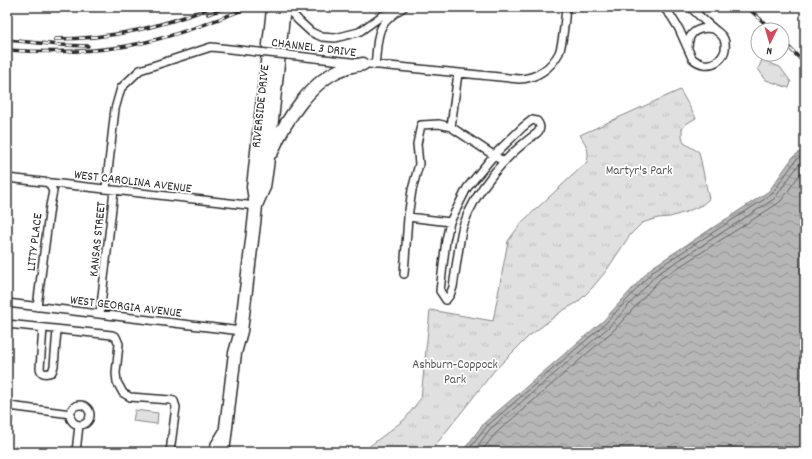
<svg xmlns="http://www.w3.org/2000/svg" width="812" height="459" viewBox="0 0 812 459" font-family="Dekko,sans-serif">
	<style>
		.grass { fill: #e0e0e0; stroke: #868686 }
		.park { fill: url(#park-tufts); stroke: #868686 }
		.water { fill: url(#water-waves); stroke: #7e7e7e }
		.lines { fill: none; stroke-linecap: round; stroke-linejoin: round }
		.shore { stroke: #636363; stroke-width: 1 }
		.street-casing { stroke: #2b2b2b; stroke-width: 10 }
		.primary-casing { stroke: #2b2b2b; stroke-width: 15 }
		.street { stroke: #fff; stroke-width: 7 }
		.primary { stroke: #fff; stroke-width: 12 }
		.rail-casing { stroke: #2b2b2b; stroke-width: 3.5 }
		.rail { stroke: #fff; stroke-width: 2; stroke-dasharray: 6; stroke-linecap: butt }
		.street-bridge-casing { stroke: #2b2b2b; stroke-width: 10; stroke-linecap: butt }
		.street-bridge { stroke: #fff; stroke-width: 7 }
		.labels { text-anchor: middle; stroke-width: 3.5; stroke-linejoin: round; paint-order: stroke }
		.street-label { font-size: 13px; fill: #2b2b2b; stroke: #fff }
		.park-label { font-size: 13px; fill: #585858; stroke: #fff }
	</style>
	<defs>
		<pattern id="park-tufts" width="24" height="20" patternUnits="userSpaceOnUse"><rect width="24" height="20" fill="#e0e0e0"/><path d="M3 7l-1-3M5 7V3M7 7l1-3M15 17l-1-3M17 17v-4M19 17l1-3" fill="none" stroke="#c0c0c0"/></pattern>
		<pattern id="water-waves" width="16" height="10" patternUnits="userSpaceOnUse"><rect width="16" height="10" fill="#b6b6b6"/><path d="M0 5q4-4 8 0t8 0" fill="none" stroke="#949494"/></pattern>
	</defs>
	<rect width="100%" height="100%" fill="#fff"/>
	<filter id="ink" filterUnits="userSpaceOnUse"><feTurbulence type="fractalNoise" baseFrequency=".025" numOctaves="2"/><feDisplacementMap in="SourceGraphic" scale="8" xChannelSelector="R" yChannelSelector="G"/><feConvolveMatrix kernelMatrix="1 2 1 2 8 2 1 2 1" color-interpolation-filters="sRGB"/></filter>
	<g filter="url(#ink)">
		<path class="grass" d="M135 410 158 413 157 424 133 421Z"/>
		<path class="park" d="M762 60 780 67 791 82 789 88 766 80 758 69Z
			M680 90 696 118 686 124 682 129V136L684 143 699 152 709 199 702 205 686 212 670 217 658 218 642 223 630 235 606 271 592 288 578 302 562 311 528 337 494 371 430 452H362L405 419 421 398 430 310 493 321 508 241 522 222 587 162C590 150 586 145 580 135Z"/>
		<path class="water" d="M805 148V452H462L484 423 604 320 651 268 769 191 793 157Z"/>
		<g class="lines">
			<path class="shore" d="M467 452 487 426 606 323 653 271 771 195 796 160 805 153
				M473 452 490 429 610 326 656 275 774 199 800 163 805 159
				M481 452 495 434 614 330 660 279 777 204 781 201 805 167"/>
			<defs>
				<path id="street" d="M286 7 299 21 311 32 322 37 335 38 359 32 383 15 397 12
					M663 7 671 16 679 29 692 58C708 73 731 59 724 39 722 34 717 32 713 28 705 22 698 14 690 7
					M688 47C688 44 689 40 690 37 694 29 705 27 713 29
					M288 55 369 64 519 79C536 79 551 68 559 53 563 43 565 19 566 7
					M375 65C377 54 376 34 383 25 387 19 397 11 404 7
					M532 120 537 121C541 126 541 129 537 133 505 156 476 189 463 226 461 233 460 240 459 247 457 260 455 274 453 287L450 295 446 300 440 291 446 240 450 222 467 188 494 155 523 127Z
					M451 127 458 73
					M7 178 256 206
					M106 189 115 109 121 88 140 70 211 47 258 52
					M408 217 450 222
					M404 274 408 217 412 190 419 164 417 144 421 125 439 124 451 127 504 162
					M7 303 241 331
					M37 307 50 206 53 191 48 182
					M100 314 114 190
					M7 324 112 335 116 337 119 344 116 373 117 382 123 393 130 397 170 400 174 401 176 407 170 452
					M43 328 40 368C41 375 47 374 52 372L54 366 57 330
					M7 398 9 406 7 425
					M70 415a10 10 0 1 1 20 0a10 10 0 1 1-20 0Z
					M9 406 71 414
					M76 452 79 425
					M213 452 215 444 223 431"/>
				<path id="primary" d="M272 152C284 122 312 79 345 68 350 66 357 65 363 64
					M256 205 264 187 267 167 284 7
					M223 452 235 353 241 331 254 224 256 206 253 187 273 9"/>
			</defs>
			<use href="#street" class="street-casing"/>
			<use href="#primary" class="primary-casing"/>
			<use href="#street" class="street"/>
			<use href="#primary" class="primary"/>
			<defs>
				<path id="rail" d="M747 7 772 30
					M208 14 226 7
					M55 39C113 39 159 27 213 7
					M7 40 60 45 88 46
					M782 40 805 64
					M7 50C54 53 101 53 146 42 182 34 216 20 250 7"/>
			</defs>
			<use href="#rail" class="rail-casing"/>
			<use href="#rail" class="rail"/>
			<defs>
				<path id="street-bridge" d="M258 52 288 55"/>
			</defs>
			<use href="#street-bridge" class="street-bridge-casing"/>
			<use href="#street-bridge" class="street-bridge"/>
		</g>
	</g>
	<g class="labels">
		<g class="street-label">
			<text transform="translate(314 46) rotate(7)" y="5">CHANNEL 3 DRIVE</text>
			<text transform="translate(259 106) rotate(-84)" y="5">RIVERSIDE DRIVE</text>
			<text transform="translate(133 180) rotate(7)" y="5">WEST CAROLINA AVENUE</text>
			<text transform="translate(96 239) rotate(-84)" y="5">KANSAS STREET</text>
			<text transform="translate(33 242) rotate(-83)" y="5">LITTY PLACE</text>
			<text transform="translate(126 305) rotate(7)" y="5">WEST GEORGIA AVENUE</text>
		</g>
		<g class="park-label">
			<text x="639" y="174">Martyr's Park</text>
			<text x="455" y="368">Ashburn-Coppock<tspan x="455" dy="15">Park</tspan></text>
		</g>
	</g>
	<rect width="812" height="459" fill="none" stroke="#fff" stroke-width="24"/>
	<rect x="12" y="12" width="788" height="435" fill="none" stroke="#2b2b2b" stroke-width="1.5" filter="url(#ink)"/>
	<g transform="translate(770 42) rotate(185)"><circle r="19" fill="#ffffff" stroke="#aaaaaa"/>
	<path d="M0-3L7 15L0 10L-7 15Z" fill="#d1495b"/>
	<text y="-6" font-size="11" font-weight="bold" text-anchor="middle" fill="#2b2b2b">N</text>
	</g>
</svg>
